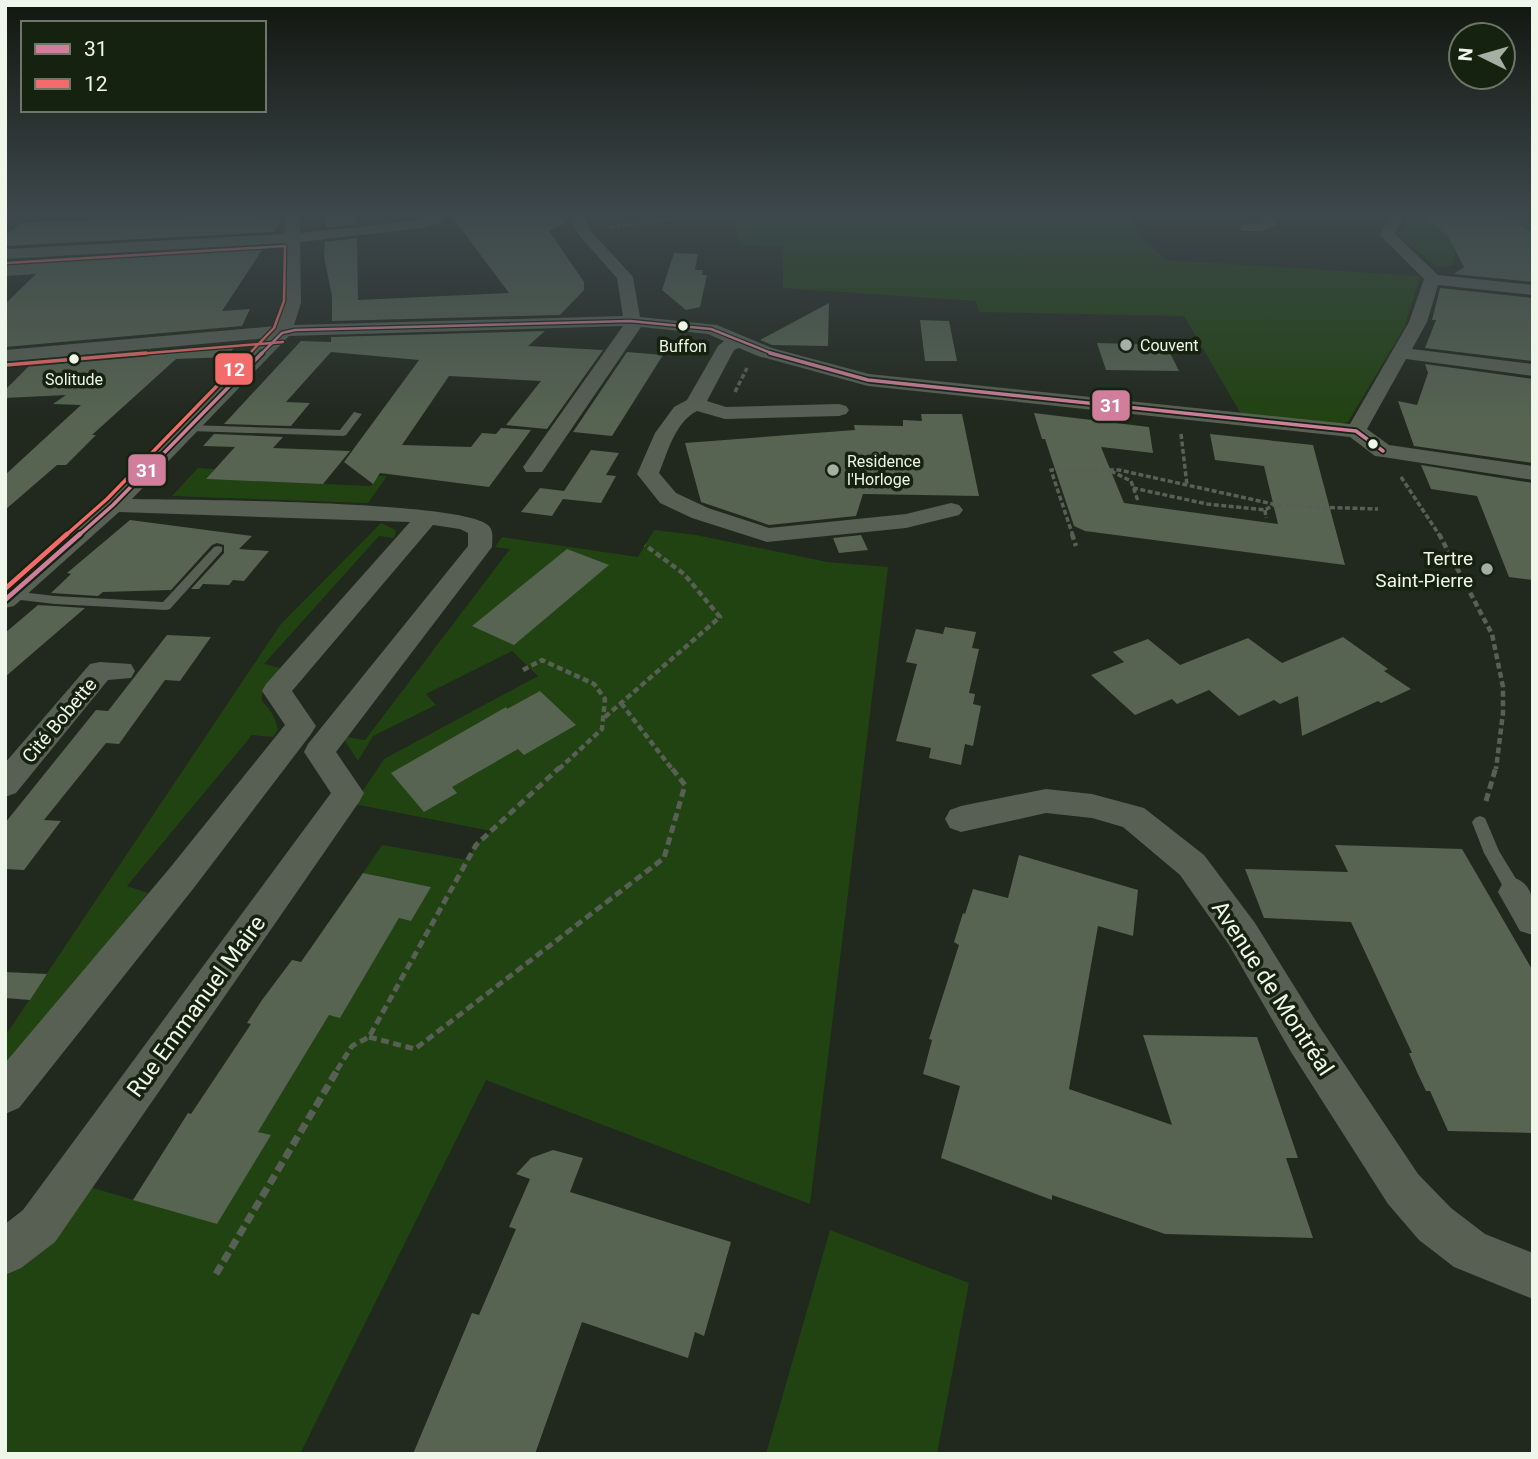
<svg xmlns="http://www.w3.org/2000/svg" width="1538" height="1459" viewBox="0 0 1538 1459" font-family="Roboto,sans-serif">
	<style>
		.green { fill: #214311 }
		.building { fill: #566451 }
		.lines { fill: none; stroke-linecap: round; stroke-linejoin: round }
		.path-far4 { stroke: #585f55; stroke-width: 2.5; stroke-dasharray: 3.5 2; stroke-linecap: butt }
		.path-far3 { stroke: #585f55; stroke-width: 3.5; stroke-dasharray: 5 2.5; stroke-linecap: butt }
		.path-far2 { stroke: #585f55; stroke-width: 4.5; stroke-dasharray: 6 3.5; stroke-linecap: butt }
		.path-far1 { stroke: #585f55; stroke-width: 5; stroke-dasharray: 8 4.5; stroke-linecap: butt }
		.path { stroke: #585f55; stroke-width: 7; stroke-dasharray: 10 5; stroke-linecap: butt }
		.service { fill: #586054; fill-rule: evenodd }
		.minor { fill: #586054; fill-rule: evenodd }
		.bus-1-far2-casing { stroke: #152210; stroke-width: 5 }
		.bus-1-far1-casing { stroke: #152210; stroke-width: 7 }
		.bus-1-casing { stroke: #152210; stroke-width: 9 }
		.bus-2-far2-casing { stroke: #152210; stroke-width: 5 }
		.bus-2-far1-casing { stroke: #152210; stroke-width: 7 }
		.bus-2-casing { stroke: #152210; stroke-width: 9 }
		.bus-1-far2 { stroke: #d07e9c; stroke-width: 2.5 }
		.bus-1-far1 { stroke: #d07e9c; stroke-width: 3.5 }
		.bus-1 { stroke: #d07e9c; stroke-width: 4.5 }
		.bus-2-far2 { stroke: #f36b6b; stroke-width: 2.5 }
		.bus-2-far1 { stroke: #f36b6b; stroke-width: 3.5 }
		.bus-2 { stroke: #f36b6b; stroke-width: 4.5 }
		.bus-dot { fill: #eef7ea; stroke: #152210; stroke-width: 2.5 }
		.poi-dot { fill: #a6afa3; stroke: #152210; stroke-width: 2.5 }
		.labels { text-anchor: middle; stroke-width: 7; stroke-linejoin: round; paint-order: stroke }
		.far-poi-label { font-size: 16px; fill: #eef7ea; stroke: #152210; text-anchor: start }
		.far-bus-label { font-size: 16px; fill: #eef7ea; stroke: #152210 }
		.poi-label { font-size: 19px; fill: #eef7ea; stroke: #152210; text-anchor: end }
		.street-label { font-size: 19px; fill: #eef7ea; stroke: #152210 }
		.near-street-label { font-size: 23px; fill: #eef7ea; stroke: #152210 }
		.line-badge { stroke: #152210; stroke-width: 2.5 }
		.badge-label { font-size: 19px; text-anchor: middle; font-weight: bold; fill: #fff }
	</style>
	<rect width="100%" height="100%" fill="#21281e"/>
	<path class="green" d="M735 214 1131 217 1140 235 1165 260 1420 276 1405 326 1348 422 1338 424 1241 414 1184 316 979 312 976 301 783 288V246L738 245Z
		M1410 214H1533V263L1456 246 1453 265 1438 267 1397 235Z
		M198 468 215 469 207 479 371 486 378 476H387L368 503 172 496Z
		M381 523 396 530 394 538 379 536 264 664 280 668C244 713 271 692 278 730L273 737 252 735 127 886 148 893 5 1067V1036L281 624Z
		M654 530 696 535 827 562 888 567 810 1204 486 1080 300 1454H5V1276L53 1236 93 1188 217 1224 270 1135 258 1132 329 1015 340 1017 399 918 411 921 430 887 363 873 382 845 467 860 476 845 491 831 354 804 384 759 538 676 512 651 426 694 436 705 373 736 358 761 345 741 346 737 365 740 510 549 495 547 502 537 638 557Z
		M830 1230 969 1283 937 1454H766Z"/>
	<path class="building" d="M185 214H261L260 218 268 217 266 220 282 219 274 232 5 246V236L20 223 183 217Z
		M326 214H355L356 224 326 228Z
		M450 214H567L569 221 549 231 584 282V290L560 315 332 321V296L324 257 325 242 357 238 358 300 509 293Z
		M1420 214H1504L1533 233V282L1454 274 1464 267 1448 236Z
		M264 247 222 311 250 309 242 326 5 347V304L36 274 5 276V262Z
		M674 253 698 254 695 270H703L702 275H707L700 307 686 310 662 290Z
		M1440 288 1533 298V361L1425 348 1436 320H1432Z
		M829 303 828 346 772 345 760 340Z
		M920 320 949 321 957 361H925Z
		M545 331 528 346 603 350 547 429 506 425 541 381 449 376 402 445 471 447 482 433 496 434 501 428 531 430 489 487 380 473 373 484 344 462 419 360 331 352 286 402 310 403 291 426 224 424 301 341 331 342V337Z
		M1097 343 1166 345 1179 371 1106 370Z
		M235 344 229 357 176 359 92 435H96L66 465H57L5 510V475L81 405 53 404 66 395 5 398V390L33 362Z
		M627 352 663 355 612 436 573 432Z
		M1425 364 1533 379V463L1414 446 1398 401 1417 405 1428 373Z
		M1034 413 1149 427 1153 453 1101 447 1124 503 1278 524 1264 466 1215 460 1210 434 1313 445 1345 565 1085 531 1074 526 1045 439H1042Z
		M921 414H962L979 496 863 494 856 516 769 525 701 502 685 443 855 430 854 425 903 426V420L922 421Z
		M214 434 283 437 273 448 350 451 323 484 206 479 235 447 203 446Z
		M591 450 619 453 606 475 616 476 601 503 563 499 552 516 521 512 540 488 564 491Z
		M1421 465 1533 483V580L1509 577 1477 496 1431 489Z
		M130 520 252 536 239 549 269 551 244 581 233 580 229 585 203 584 199 589H191L224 553V545L217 543 212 545 171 590 103 592 98 596 51 593 71 574 67 573Z
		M861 535 868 550 839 553 833 538Z
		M567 549 609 565 514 645 472 626Z
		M38 605 85 608 5 677V633Z
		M945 627 976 632 972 648 979 649 969 693 975 694 973 704 981 706 973 746 965 744 961 765 929 758 931 748 896 741 917 664 906 662 916 629 943 634Z
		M167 635 211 637 180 681 165 680 119 744 106 743 44 820 61 821 24 870 5 869V823L96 710 108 711Z
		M1343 637 1388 669 1384 671 1411 689 1381 703 1378 701 1302 736 1298 696 1280 704 1274 700 1239 716 1209 690 1177 704 1172 699 1135 715 1091 675 1124 662 1113 652 1148 639 1180 665 1248 638 1282 663Z
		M540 691 576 725 524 755 518 749 452 787 457 793 424 812 391 773 506 707 507 709Z
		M1335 845 1462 849 1533 971V1133L1448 1131 1430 1091H1426L1417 1072 1409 1053H1412L1351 922 1264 918 1245 869 1348 872Z
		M1019 855 1138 890 1133 936 1098 926 1069 1089 1172 1125 1143 1035 1257 1037 1298 1158H1286L1313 1238 1165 1234 1052 1195V1200L941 1158 960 1086 923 1074 932 1040 929 1039 959 945 954 942 963 913 965 914 973 889 1008 898Z
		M363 873 431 887 411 921 399 918 340 1018 329 1015 258 1132 271 1135 217 1224 133 1200 188 1113 191 1114 251 1024 247 1023 262 1000 292 960 301 962Z
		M5 972 47 974 30 1000 5 998Z
		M553 1150 583 1158 570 1192 731 1242 704 1336 695 1332 688 1358 582 1322 535 1454H413L472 1313 479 1315 516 1229 509 1227 530 1179 516 1174 531 1158Z"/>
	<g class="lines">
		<path class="path-far4" d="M611 227 710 214"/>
		<path class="path-far3" d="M735 392 747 368
			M1181 434 1187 485
			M1111 471 1131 481 1138 501
			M1401 477 1440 536
			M1133 488 1207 504 1265 510 1275 504
			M1265 510 1266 518
			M1073 536 1051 470H1119L1282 506 1378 509"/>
		<path class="path-far2" d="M1072 534 1076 546
			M1439 534 1492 634 1503 687V713L1496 769
			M523 670 542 660 594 684 605 699 602 729 559 769
			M621 703 672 769
			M605 717 720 617 684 574 645 545"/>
		<path class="path-far1" d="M1486 801 1496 767
			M369 1037 415 1049 664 858 685 785 671 767
			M337 1070 352 1046 369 1037 476 845 560 767"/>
		<path class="path" d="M216 1274 338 1069"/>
		<path class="service" d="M354 412 362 414 346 435 343 436 190 431 185 428 190 425 340 430Z
			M218 546 222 547V551L170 609 166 610 55 604 12 599 6 595 12 591 55 596 163 602 214 547Z
			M1480 816 1485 818 1499 851 1521 887 1523 892 1521 897 1515 899 1509 897 1484 853 1472 822 1475 818Z"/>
		<path class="minor" d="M285 214H299L300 233 421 220 429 214H443L441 222 423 228 300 242 301 303 294 325 623 316 617 278 578 234 569 214H583L590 230 633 277 640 317 717 325 772 348 869 374 1350 424 1409 322 1424 279 1380 235 1391 214H1405L1395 234 1438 275 1533 285V295L1438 285 1427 322 1412 349 1533 364V376L1406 359 1367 429 1389 445 1533 466V480L1383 457 1375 456 1350 437 868 386 758 356 739 348 734 350 707 401 726 407 839 404 846 406 849 410 846 414 839 416 725 419 697 411C675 422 668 452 659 473L676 493 708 508 769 528 906 514 951 503 959 505 963 510 959 515 906 528 767 542 692 518 660 503 637 474 655 433 674 407 687 400 718 346 724 341 708 334 641 327 542 472H526L523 467 623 326 289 336 132 499C183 500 465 500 489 526 494 531 492 541 492 547L336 752 364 793 359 802 55 1242 21 1268 5 1275V1224L23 1210 331 793 304 752 308 744 468 546V533L460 529 433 525 292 691 316 726 311 734 193 889 19 1108 5 1114V1063L169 869 285 725 262 691 266 684 410 522 119 512 14 606 5 608V586L105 500 267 338 5 362V350L276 326 285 303V243L5 259V249L285 234Z
			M1255 214H1270L1278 224 1262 231H1242L1240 228 1242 225 1262 222Z
			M100 662 131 664 135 671 131 678 108 680 16 793 5 797V763L90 664Z
			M1046 789 1092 794 1144 808 1204 855 1255 923 1319 1026 1418 1174 1451 1208 1485 1234 1533 1253V1299L1454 1267 1419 1240 1388 1204 1291 1052 1229 945 1180 875 1123 827 1092 818 1046 813 961 832 950 828 945 819 950 810 961 806Z
			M1515 878C1538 887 1533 911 1533 935L1520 931 1498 892 1503 882Z"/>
		<defs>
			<path id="bus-1-far2" d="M282 333 295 330 630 321 711 329 776 355
				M260 355 282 333"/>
			<path id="bus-1-far1" d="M770 353 868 380 1356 431 1383 451
				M78 536 113 505 262 353"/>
			<path id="bus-1" d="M5 600 80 534"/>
			<path id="bus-2-far2" d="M6 263 285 246 284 301 274 328 248 355
				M125 355 283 342"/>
			<path id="bus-2-far1" d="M6 365 146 353
				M65 536 107 499 249 353"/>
			<path id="bus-2" d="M6 588 67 534"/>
		</defs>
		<use href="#bus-1-far2" class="bus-1-far2-casing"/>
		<use href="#bus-1-far1" class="bus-1-far1-casing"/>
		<use href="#bus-1" class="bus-1-casing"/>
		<use href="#bus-2-far2" class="bus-2-far2-casing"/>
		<use href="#bus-2-far1" class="bus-2-far1-casing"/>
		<use href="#bus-2" class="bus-2-casing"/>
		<use href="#bus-1-far2" class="bus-1-far2"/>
		<use href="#bus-1-far1" class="bus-1-far1"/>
		<use href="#bus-1" class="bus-1"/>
		<use href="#bus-2-far2" class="bus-2-far2"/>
		<use href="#bus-2-far1" class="bus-2-far1"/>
		<use href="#bus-2" class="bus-2"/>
	</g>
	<linearGradient id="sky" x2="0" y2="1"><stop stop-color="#121610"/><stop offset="0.51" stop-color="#3d484c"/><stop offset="1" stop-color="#3d484c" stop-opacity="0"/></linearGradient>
	<rect width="1538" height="419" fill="url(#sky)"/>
	<g class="bus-dot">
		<circle cx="683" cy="326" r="6"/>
		<circle cx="74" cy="359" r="6"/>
		<circle cx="1373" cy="444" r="6"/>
	</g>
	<g class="poi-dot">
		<circle cx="1126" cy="345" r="7"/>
		<circle cx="833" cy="470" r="7"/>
		<circle cx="1487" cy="569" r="7"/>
	</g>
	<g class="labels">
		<g class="far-poi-label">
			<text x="1140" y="351">Couvent</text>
			<text x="847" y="467">Residence<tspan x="847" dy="18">l'Horloge</tspan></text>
		</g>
		<g class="far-bus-label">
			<text x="683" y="352">Buffon</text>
			<text x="74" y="385">Solitude</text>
		</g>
		<g class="poi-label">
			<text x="1473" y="565">Tertre<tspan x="1473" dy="22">Saint-Pierre</tspan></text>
		</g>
		<g class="street-label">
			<text transform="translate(59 720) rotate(-50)" y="7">Cité Bobette</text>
		</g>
		<g class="near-street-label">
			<text transform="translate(1273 988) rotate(57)" y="8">Avenue de Montréal</text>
			<text transform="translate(196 1006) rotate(-54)" y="8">Rue Emmanuel Maire</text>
		</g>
	</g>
	<g class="line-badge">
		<rect x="214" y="352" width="40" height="34" rx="7" fill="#f36b6b"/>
		<rect x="1091" y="389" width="40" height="33" rx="7" fill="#d07e9c"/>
		<rect x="127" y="453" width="40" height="34" rx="7" fill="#d07e9c"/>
	</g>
	<g class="badge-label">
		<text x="234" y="376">12</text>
		<text x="1111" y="412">31</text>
		<text x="147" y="477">31</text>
	</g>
	<rect width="1538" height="1459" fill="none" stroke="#eef7ea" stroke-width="14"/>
	<rect x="21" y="21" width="245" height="91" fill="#152210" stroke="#6c7767" stroke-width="2"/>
	<rect x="35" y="44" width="35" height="10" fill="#d07e9c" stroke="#6c7767" stroke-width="2"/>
	<text x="84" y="56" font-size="21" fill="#eef7ea">31</text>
	<rect x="35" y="79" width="35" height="10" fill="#f36b6b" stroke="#6c7767" stroke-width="2"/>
	<text x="84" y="91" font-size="21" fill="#eef7ea">12</text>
	<g transform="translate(1482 56) rotate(275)"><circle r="33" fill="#152210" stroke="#6c7767" stroke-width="2"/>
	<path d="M0-5L12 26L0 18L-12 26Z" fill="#a6afa3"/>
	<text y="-10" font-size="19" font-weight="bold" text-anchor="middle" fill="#eef7ea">N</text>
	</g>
</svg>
